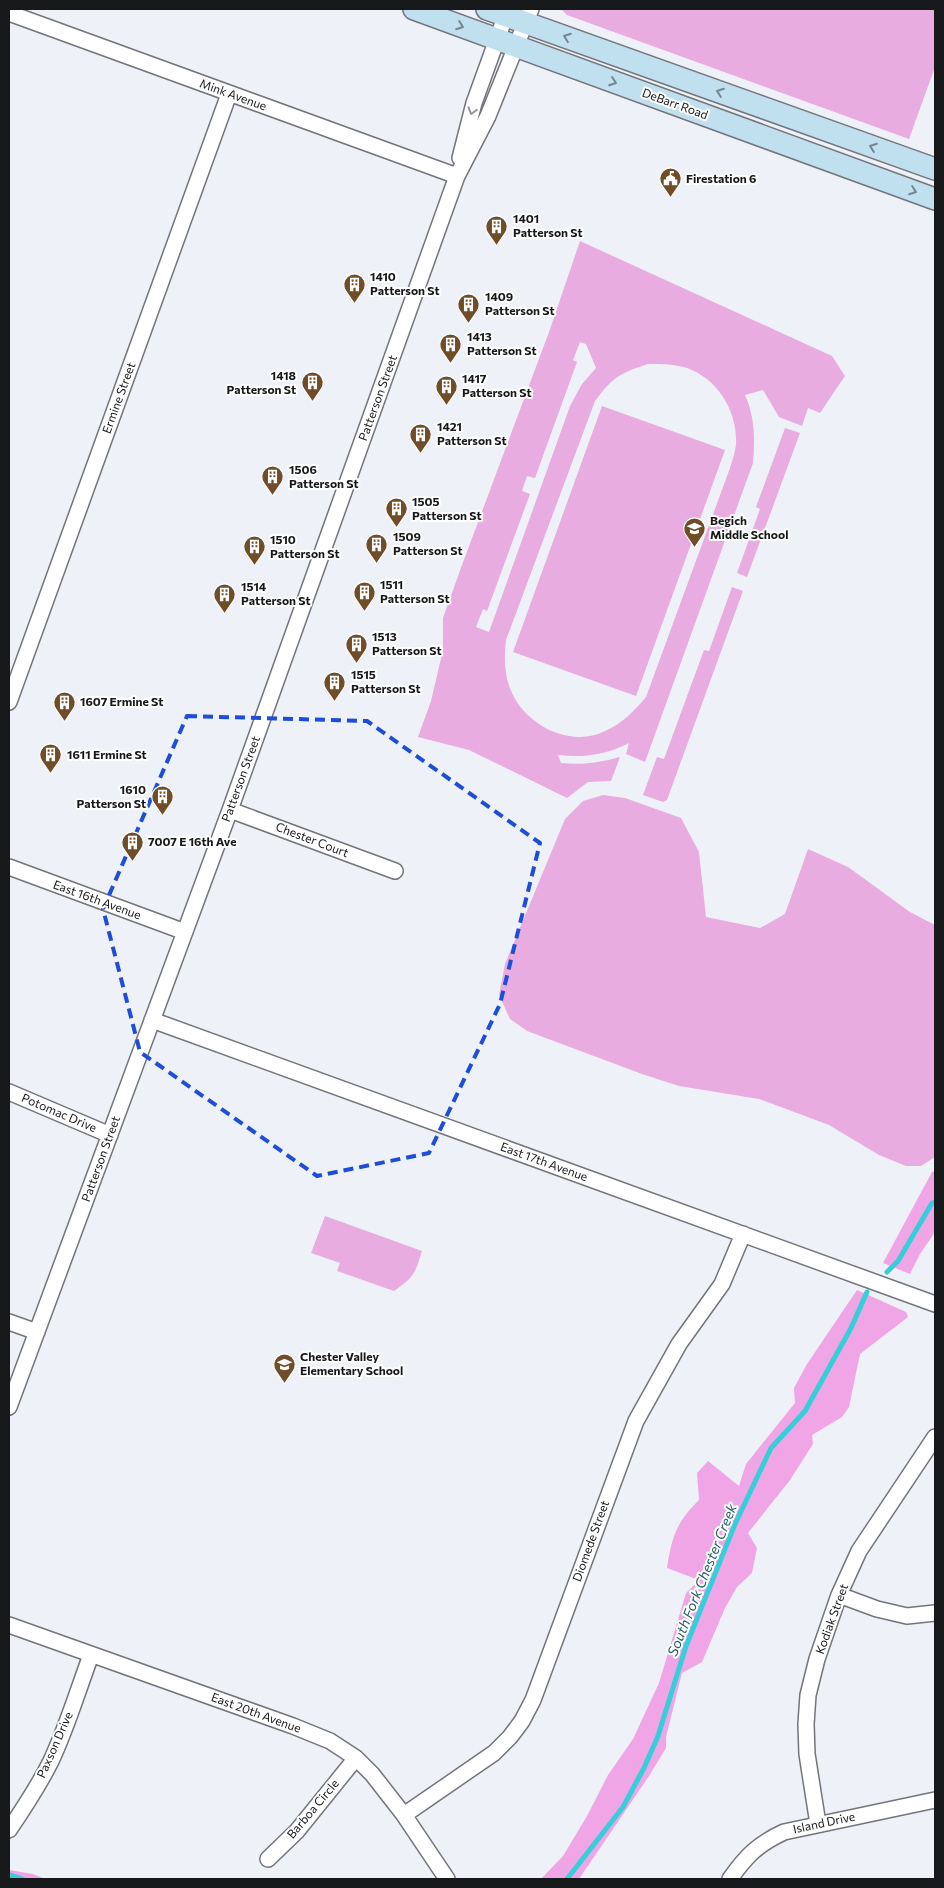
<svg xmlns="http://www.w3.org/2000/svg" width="944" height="1888" viewBox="0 0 944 1888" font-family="Commissioner,sans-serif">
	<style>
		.green { fill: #e8ace0; fill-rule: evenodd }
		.forest { fill: #f0a5e6 }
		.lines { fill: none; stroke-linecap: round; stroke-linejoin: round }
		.stream { stroke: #35ced9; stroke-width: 5 }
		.minor-casing { stroke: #73757b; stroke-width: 18 }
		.secondary-casing { stroke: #73757b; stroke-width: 24 }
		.minor { stroke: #fff; stroke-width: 15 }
		.secondary { stroke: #c0e0ef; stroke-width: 21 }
		.oneway { stroke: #74868f }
		.oneway2 { stroke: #979798 }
		.marked { fill: none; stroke: #1d4ed8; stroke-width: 4; stroke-dasharray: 10 6; stroke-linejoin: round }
		.labels { text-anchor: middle; stroke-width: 4; stroke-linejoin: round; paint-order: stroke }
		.street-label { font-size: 12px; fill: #17181a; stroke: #fff }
		.poi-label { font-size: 12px; font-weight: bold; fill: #17181a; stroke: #fff; text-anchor: start }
		.water-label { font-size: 14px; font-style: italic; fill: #235e63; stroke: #fff }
	</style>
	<rect width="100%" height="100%" fill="#eff1f8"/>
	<path class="green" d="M561 9H935V67L909 139 567 15Z
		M580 241 832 356 845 376 820 413 808 408 802 426 779 417 763 390 745 395C755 417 755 439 753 463L645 762 626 754 629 743C605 755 584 758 558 755L561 763C583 765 598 763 620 757L611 781 588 782 567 798 469 750 418 737 431 701 443 650V618L462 565 549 332ZM580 342 586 344 596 368 582 384 570 406 489 632 476 627 483 609 487 611 530 494 522 491 527 476 535 478 577 362 573 360ZM648 364C661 364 674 364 687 368 718 379 738 412 736 445 735 453 732 461 730 468L646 697C634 711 622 724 605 731 571 748 527 726 512 693 504 676 504 658 506 640L595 401C612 378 620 373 648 364Z
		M602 406 725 450 636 696 513 652Z
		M785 428 800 433 747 577 737 573 760 509 756 507Z
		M732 587 743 591 667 800 663 802 643 795 657 757 664 759 704 650 709 651Z
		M603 795 625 798 681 818 699 852 706 917 760 928 785 914 808 849 848 867 910 912 935 925V1157L921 1166H906L879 1155 829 1125 759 1099 679 1086 642 1074 527 1031 510 1019 499 995 505 964 565 819 583 801Z
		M325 1216 422 1251C415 1274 414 1277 394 1291L337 1271 340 1263 311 1253Z"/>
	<path class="forest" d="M935 1171V1232L920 1254 910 1274 883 1263 932 1172Z
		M857 1290 906 1312 908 1317 860 1354 849 1407 842 1417 812 1435 813 1444 790 1480 748 1533 757 1548 752 1573 737 1587 725 1608 702 1662 682 1673 666 1737V1748L649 1776 579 1879H541L563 1856 587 1816 608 1775 633 1739 659 1683 686 1593 699 1580 667 1568C672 1536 676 1523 699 1500L697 1473 708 1461 739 1486 746 1464 795 1403 794 1388 807 1364Z
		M9 1870 33 1874 45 1879H9Z"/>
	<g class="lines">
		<path class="stream" d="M887 1272 898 1261 932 1203 935 1202
			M9 1875 22 1879
			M567 1879 623 1807 644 1768 658 1736 686 1646 735 1524 771 1448 805 1411 851 1328 867 1292"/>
		<defs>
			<path id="minor" d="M9 13 457 176
				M460 158 474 103 508 9
				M9 702 229 94
				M230 810 395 871
				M9 867 185 932
				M152 1020 935 1304
				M9 1092 110 1135
				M9 1322 37 1332
				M9 1407 230 810 457 176 488 116 531 9
				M839 1595 877 1609 907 1616 935 1613
				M9 1625 293 1726 330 1741 356 1758 372 1774 404 1815 447 1879
				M404 1815 494 1753 510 1737 522 1721 533 1700 636 1421 679 1344 722 1284 743 1234
				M818 1824 807 1754 806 1724 808 1695 817 1659 839 1595 859 1551 935 1437
				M9 1830C24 1808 39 1785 51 1761 67 1727 78 1690 91 1655
				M268 1859 297 1831 356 1758
				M730 1879C746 1856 758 1844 784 1832L935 1800"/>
			<path id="secondary" d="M414 9 935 199
				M487 9 935 169"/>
		</defs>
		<use href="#minor" class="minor-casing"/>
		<use href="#secondary" class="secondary-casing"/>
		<use href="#minor" class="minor"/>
		<use href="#secondary" class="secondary"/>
	</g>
	<defs><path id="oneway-chevron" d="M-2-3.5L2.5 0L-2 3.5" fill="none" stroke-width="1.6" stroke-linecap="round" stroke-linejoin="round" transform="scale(1.25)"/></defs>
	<g class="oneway">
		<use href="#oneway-chevron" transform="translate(460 26) rotate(20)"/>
		<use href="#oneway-chevron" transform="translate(567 37) rotate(-160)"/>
		<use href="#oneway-chevron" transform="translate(613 82) rotate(20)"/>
		<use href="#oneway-chevron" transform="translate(720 92) rotate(-160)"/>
		<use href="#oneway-chevron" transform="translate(873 147) rotate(-160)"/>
		<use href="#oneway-chevron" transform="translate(913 191) rotate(20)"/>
	</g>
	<use class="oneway2" href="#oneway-chevron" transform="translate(472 111) rotate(106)"/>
	<path class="marked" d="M187 716 367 721 540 843 500 1004 429 1153 317 1176 140 1052 103 909Z"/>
	<defs>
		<symbol id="civic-pin" viewBox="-11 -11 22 30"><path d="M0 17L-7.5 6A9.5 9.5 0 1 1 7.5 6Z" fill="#704d26" stroke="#fff"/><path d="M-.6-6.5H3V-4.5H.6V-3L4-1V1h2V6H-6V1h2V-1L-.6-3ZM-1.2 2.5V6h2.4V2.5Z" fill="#fff"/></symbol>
		<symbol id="building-pin" viewBox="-11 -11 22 30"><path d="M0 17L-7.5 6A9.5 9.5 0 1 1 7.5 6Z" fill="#704d26" stroke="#fff"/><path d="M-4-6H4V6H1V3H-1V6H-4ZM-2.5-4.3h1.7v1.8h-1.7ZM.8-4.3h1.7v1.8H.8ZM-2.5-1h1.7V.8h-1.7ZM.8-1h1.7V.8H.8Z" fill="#fff"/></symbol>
		<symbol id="school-pin" viewBox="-11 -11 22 30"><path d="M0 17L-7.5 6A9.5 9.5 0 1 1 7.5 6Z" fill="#704d26" stroke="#fff"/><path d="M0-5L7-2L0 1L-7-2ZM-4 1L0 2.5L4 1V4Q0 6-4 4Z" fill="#fff"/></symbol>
	</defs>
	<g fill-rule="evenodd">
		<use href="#civic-pin" x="658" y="166" width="25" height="34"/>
		<use href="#building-pin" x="484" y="214" width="25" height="34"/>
		<use href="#building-pin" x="342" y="272" width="25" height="34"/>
		<use href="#building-pin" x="456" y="292" width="25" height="34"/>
		<use href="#building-pin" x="438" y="332" width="25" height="34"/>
		<use href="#building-pin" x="300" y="370" width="25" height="34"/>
		<use href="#building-pin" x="434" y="374" width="25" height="34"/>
		<use href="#building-pin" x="408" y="422" width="25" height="34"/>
		<use href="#building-pin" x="260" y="464" width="25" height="34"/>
		<use href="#building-pin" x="384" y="496" width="25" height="34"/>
		<use href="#school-pin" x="682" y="516" width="25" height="34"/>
		<use href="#building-pin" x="364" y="532" width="25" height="34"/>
		<use href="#building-pin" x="242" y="534" width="25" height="34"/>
		<use href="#building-pin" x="352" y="580" width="25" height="34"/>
		<use href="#building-pin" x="212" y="582" width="25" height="34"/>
		<use href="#building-pin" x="344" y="632" width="25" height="34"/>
		<use href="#building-pin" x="322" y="670" width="25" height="34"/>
		<use href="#building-pin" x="52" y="690" width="25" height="34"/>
		<use href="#building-pin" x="38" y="742" width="25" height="34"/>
		<use href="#building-pin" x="150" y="784" width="25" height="34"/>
		<use href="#building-pin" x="120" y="830" width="25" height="34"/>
		<use href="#school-pin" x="272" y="1352" width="25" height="34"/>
	</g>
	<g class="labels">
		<g class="street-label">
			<text transform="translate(233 95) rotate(20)" y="4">Mink Avenue</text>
			<text transform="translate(675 104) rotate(20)" y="4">DeBarr Road</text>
			<text transform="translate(119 398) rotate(-70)" y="4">Ermine Street</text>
			<text transform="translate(378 398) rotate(-70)" y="4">Patterson Street</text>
			<text transform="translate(241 779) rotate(-70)" y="4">Patterson Street</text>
			<text transform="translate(312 840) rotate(21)" y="4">Chester Court</text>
			<text transform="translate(97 900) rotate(20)" y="4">East 16th Avenue</text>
			<text transform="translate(59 1113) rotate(23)" y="4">Potomac Drive</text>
			<text transform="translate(101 1159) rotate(-70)" y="4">Patterson Street</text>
			<text transform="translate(544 1162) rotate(20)" y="4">East 17th Avenue</text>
			<text transform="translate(591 1541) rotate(-70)" y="4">Diomede Street</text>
			<text transform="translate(832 1619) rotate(-70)" y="4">Kodiak Street</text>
			<text transform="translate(256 1713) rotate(20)" y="4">East 20th Avenue</text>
			<text transform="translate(55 1745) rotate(-66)" y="4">Paxson Drive</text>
			<text transform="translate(313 1809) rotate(-50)" y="4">Barboa Circle</text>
			<text transform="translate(824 1823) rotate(-12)" y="4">Island Drive</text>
		</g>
		<g class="poi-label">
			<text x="686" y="183">Firestation 6</text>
			<text x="513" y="223">1401<tspan x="513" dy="14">Patterson St</tspan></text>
			<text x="370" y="281">1410<tspan x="370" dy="14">Patterson St</tspan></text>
			<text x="485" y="301">1409<tspan x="485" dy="14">Patterson St</tspan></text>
			<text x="467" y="341">1413<tspan x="467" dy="14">Patterson St</tspan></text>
			<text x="296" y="380" text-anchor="end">1418<tspan x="296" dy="14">Patterson St</tspan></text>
			<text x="462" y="383">1417<tspan x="462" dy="14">Patterson St</tspan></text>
			<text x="437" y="431">1421<tspan x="437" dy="14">Patterson St</tspan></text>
			<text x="289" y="474">1506<tspan x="289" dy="14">Patterson St</tspan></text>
			<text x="412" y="506">1505<tspan x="412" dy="14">Patterson St</tspan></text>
			<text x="710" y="525">Begich<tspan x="710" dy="14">Middle School</tspan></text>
			<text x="393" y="541">1509<tspan x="393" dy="14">Patterson St</tspan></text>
			<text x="270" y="544">1510<tspan x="270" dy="14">Patterson St</tspan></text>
			<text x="380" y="589">1511<tspan x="380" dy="14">Patterson St</tspan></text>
			<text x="241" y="591">1514<tspan x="241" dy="14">Patterson St</tspan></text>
			<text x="372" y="641">1513<tspan x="372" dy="14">Patterson St</tspan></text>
			<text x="351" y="679">1515<tspan x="351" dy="14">Patterson St</tspan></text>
			<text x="80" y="706">1607 Ermine St</text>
			<text x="67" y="759">1611 Ermine St</text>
			<text x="146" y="794" text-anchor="end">1610<tspan x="146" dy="14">Patterson St</tspan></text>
			<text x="148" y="846">7007 E 16th Ave</text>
			<text x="300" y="1361">Chester Valley<tspan x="300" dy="14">Elementary School</tspan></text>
		</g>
		<g class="water-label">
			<text transform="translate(702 1580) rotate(-68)" y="5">South Fork Chester Creek</text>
		</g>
	</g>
	<rect width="944" height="1888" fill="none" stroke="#17181a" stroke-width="20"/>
</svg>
